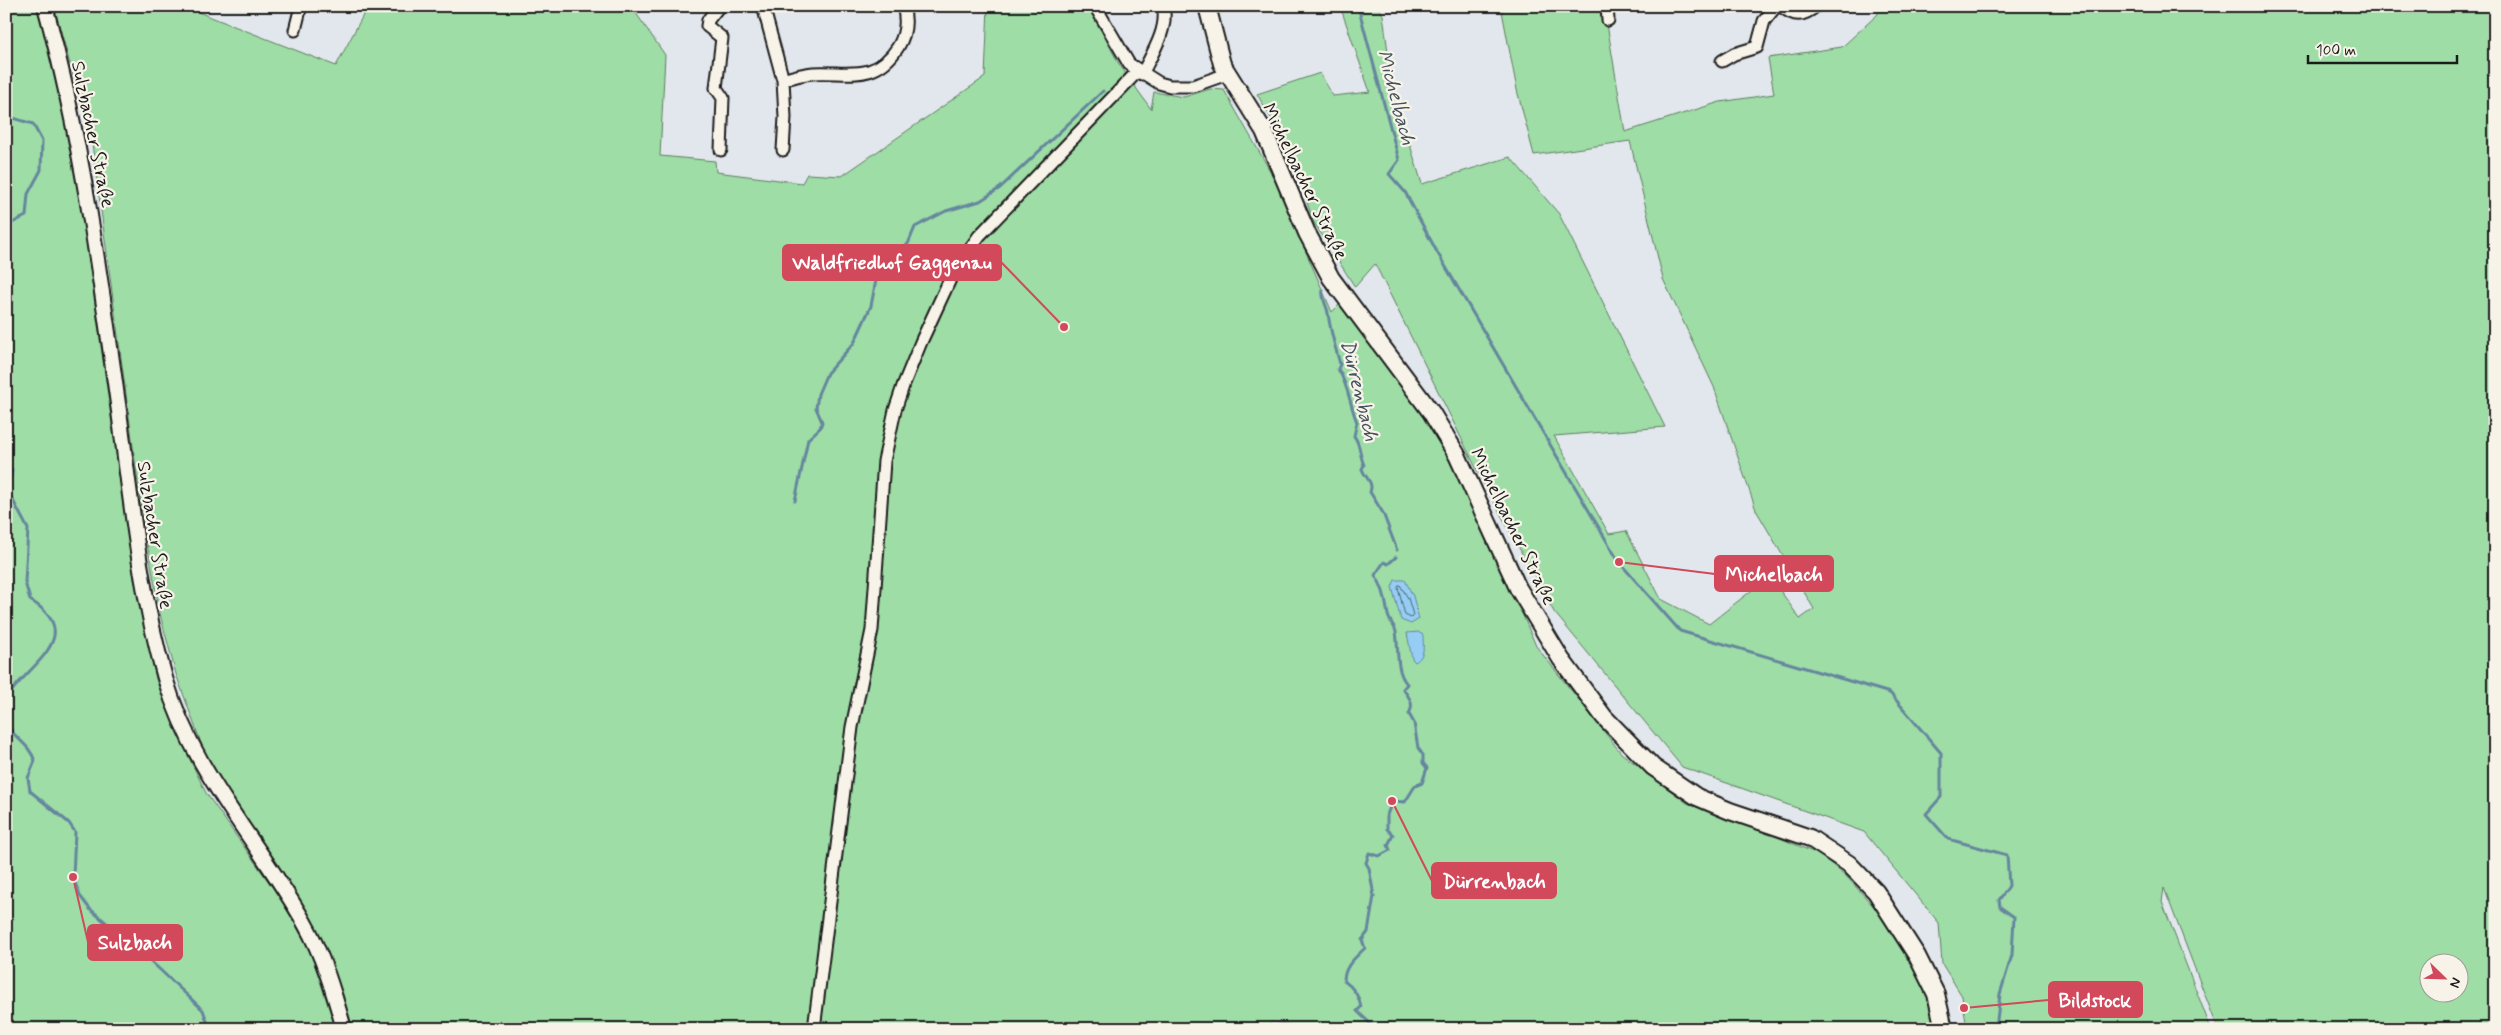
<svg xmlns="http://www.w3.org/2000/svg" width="2501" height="1035" viewBox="0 0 2501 1035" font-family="Mynerve,sans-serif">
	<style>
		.green { fill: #9edda6; stroke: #5d7c61; fill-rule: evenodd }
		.water { fill: #96cdf4; stroke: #65869e }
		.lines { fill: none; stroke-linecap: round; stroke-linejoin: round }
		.shore { stroke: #4d6372; stroke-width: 1 }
		.stream { stroke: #65869e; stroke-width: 3 }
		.minor-casing { stroke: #1c1c1c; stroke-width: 15 }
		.tertiary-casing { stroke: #1c1c1c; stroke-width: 18 }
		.secondary-casing { stroke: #1c1c1c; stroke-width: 20 }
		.minor { stroke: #f7f3e8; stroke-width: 11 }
		.tertiary { stroke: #f7f3e8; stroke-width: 14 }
		.secondary { stroke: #f7f3e8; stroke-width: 16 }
		.labels { text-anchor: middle; stroke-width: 4.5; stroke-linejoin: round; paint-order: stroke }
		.street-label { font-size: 19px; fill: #1c1c1c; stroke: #f7f3e8 }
		.water-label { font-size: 20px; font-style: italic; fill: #41515d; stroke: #f7f3e8 }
		.leader { fill: none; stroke: #d1495b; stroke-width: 2 }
		.callout-dot { fill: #d1495b; stroke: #f7f3e8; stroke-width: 2 }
		.callout { fill: #d1495b; stroke: #d1495b; stroke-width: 2 }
		.callout-label { font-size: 20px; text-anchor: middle; font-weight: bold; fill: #fff }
	</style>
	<rect width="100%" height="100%" fill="#e2e7ed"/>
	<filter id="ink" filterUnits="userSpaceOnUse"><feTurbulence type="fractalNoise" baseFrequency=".02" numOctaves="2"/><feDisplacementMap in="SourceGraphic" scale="10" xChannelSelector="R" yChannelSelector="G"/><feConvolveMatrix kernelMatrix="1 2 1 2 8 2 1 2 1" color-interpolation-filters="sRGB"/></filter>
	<g filter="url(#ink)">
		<path class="green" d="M6 6H37L60 92 70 143 84 226 134 579 156 679 177 732 206 793 283 902 310 951 336 1029H6Z
			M54 6H190L198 12 336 66 368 6H631L665 55 660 156 715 161 716 172 802 183 807 174 842 176 985 77 988 6H1088L1119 64 1151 109 1154 92 1184 97 1210 89 1224 90 1273 176 1332 312 1340 304 1436 434 1481 517 1536 646 1621 753 1687 803 1754 827 1820 855 1846 876 1886 920 1924 980 1941 1029H1292V1025L1272 1022 1266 1029H353L343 994 322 942 205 754 176 674 161 618 144 527 92 144Z
			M1340 6H1378L1383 15 1393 89 1422 184 1510 157 1559 214 1665 427 1554 436 1609 534 1626 531 1661 599 1709 624 1770 576 1800 619 1814 609 1756 510 1714 387 1663 279 1630 141 1534 155 1517 90 1501 6H1604L1625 132 1720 102 1774 94 1768 58 1842 47 1878 14 1877 6H1904V9L1954 6H2495V1029H2218L2164 888 2162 902 2211 1029H1967L1962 996 1942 964 1939 923 1864 832 1682 767 1554 612 1481 478 1375 264 1355 287 1313 221 1301 183 1277 128 1257 94 1320 73 1333 96 1370 92ZM2428 962H2458V992H2428Z"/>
		<path class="water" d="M1395 580H1405L1413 596 1419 619 1411 624 1401 620 1392 587Z
			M1418 632 1423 635C1423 645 1426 656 1415 662L1412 659 1407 633Z"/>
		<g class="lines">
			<path class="shore" d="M1400 585 1408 598 1413 615 1411 618 1405 615 1398 588Z"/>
			<path class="stream" d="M1358 6 1399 160 1389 174 1405 192 1437 252 1619 562 1680 631 1890 693 1941 753V797L1926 814 1948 839 2007 855 2009 886 1999 900 2000 907 2014 917 2012 955 2000 994 1996 1029
				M6 116 33 124 42 141 41 170 28 194 26 216 6 226
				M1323 290C1321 299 1327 305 1328 313 1330 331 1335 346 1340 364L1338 369C1348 384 1350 406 1357 422L1354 436C1361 445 1359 454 1364 465L1362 469C1365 478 1374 482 1370 492L1383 513 1397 550
				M6 463 12 470 8 491 28 529 25 582 30 600C88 636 27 665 6 699
				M795 501 808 439 820 428 822 422 816 408 818 394 827 373 854 343 871 306 876 280 882 266 908 244 915 227 946 211 980 201 1000 188 1103 91
				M6 720C13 740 27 740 35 761L28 778 30 791 69 823 75 832 73 877 80 896 90 909 142 953 203 1010 208 1024 207 1029
				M1376 1029 1357 1011 1361 1007C1359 996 1353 987 1344 981 1344 966 1355 958 1365 948L1362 940 1368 932 1374 896 1369 868 1366 863 1369 853 1379 856 1390 850 1388 845 1393 835 1387 829V815L1392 801 1405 802 1415 786 1422 783 1427 768 1423 763V755L1418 748 1414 723 1409 714C1415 704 1409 697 1403 689L1407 684C1395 671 1399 649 1396 632 1395 626 1389 621 1388 615 1385 599 1384 588 1375 575L1384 562 1388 564 1396 557"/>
			<defs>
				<path id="minor" d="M719 6 708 20 707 26 722 38 716 88 723 98 721 150
					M763 6 783 80 785 117 783 150
					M1095 6 1129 64 1159 83 1170 86H1193L1227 74
					M1607 6 1608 20
					M1781 6C1794 17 1803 17 1816 6
					M295 30 301 6
					M1722 61 1734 54 1757 47 1764 21 1776 6
					M1142 74C1152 54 1169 28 1163 6
					M783 80C792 77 803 74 813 73 848 71 875 83 898 47 906 34 907 20 903 6
					M814 1029 852 727 872 630 884 461 895 410 903 386 921 342 952 275 979 236 1138 71"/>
				<path id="tertiary" d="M45 6C82 140 100 275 119 411 131 501 140 591 165 678 193 773 257 839 304 922 323 955 334 993 344 1029"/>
				<path id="secondary" d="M1207 6 1222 64 1264 131 1307 233 1331 278 1431 412 1457 455 1518 588 1561 659 1604 717 1653 767 1697 797 1730 811 1810 838 1849 864 1876 892 1917 956 1936 994 1944 1029"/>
			</defs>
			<use href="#minor" class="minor-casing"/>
			<use href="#tertiary" class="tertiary-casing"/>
			<use href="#secondary" class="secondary-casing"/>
			<use href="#minor" class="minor"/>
			<use href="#tertiary" class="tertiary"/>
			<use href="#secondary" class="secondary"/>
		</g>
	</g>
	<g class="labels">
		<g class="street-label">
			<text transform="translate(94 134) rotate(78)" y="7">Sulzbacher Straße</text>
			<text transform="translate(1306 181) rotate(64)" y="7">Michelbacher Straße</text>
			<text transform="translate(1514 526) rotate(64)" y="7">Michelbacher Straße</text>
			<text transform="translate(156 535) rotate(81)" y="7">Sulzbacher Straße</text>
		</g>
		<g class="water-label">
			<text transform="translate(1397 97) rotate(75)" y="7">Michelbach</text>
			<text transform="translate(1360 390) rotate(76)" y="7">Dürrenbach</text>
		</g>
	</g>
	<path class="leader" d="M1064 327L1001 262M1619 562L1715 574M1392 801L1432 881M73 877L88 942M1964 1008L2049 1000"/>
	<g class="callout-dot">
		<circle cx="1064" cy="327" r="5"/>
		<circle cx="1619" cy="562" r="5"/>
		<circle cx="1392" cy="801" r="5"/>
		<circle cx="73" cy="877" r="5"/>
		<circle cx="1964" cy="1008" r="5"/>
	</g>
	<g class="callout">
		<rect x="783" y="245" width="218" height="35" rx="5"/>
		<rect x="1715" y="556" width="118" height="35" rx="5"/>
		<rect x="1432" y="863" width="124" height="35" rx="5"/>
		<rect x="88" y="925" width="94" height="35" rx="5"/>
		<rect x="2049" y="982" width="93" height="35" rx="5"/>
	</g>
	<g class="callout-label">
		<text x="892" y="269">Waldfriedhof Gaggenau</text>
		<text x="1774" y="581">Michelbach</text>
		<text x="1494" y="888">Dürrenbach</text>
		<text x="135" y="949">Sulzbach</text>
		<text x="2095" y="1007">Bildstock</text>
	</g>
	<rect width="2501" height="1035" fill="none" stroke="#f7f3e8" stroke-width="25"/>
	<rect x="12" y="12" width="2476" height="1010" fill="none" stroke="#1c1c1c" stroke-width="2" filter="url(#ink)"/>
	<g transform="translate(2444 978) rotate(113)"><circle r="24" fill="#f7f3e8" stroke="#9f9d96"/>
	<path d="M0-4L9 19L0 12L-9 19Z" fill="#d1495b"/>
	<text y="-8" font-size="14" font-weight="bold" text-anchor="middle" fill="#1c1c1c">N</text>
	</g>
	<path d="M2308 55v8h149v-8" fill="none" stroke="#1c1c1c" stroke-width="2.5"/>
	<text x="2316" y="55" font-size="15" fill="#1c1c1c" stroke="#f7f3e8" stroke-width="4" paint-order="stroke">100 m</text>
</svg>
